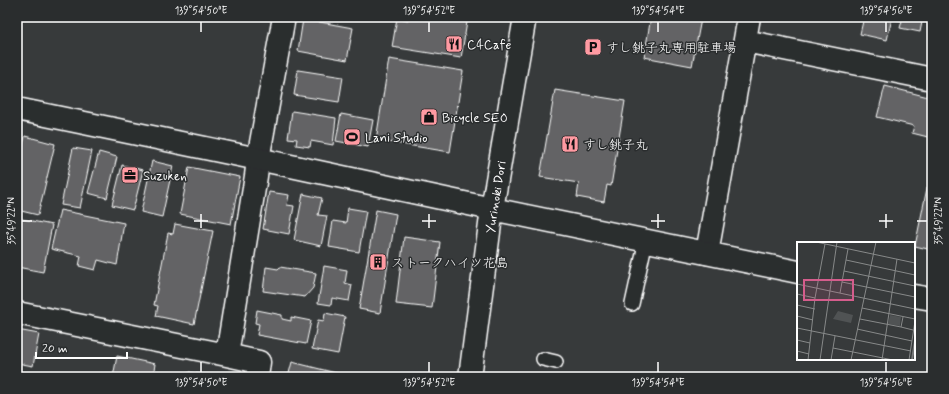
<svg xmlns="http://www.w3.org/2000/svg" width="949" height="394" viewBox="0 0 949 394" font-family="Mynerve,'Klee One',sans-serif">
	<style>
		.building { fill: #636465; stroke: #fff }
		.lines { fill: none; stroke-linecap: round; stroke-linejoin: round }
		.service-casing { stroke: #fff; stroke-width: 16 }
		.minor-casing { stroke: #fff; stroke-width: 25 }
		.tertiary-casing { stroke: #fff; stroke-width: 25 }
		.service { stroke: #2a2d2e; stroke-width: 13 }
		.minor { stroke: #2a2d2e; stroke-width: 22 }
		.tertiary { stroke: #2a2d2e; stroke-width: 22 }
		.ticks { fill: none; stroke: #fff; stroke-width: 1.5 }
		.labels { text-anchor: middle; stroke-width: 3; stroke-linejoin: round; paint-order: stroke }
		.poi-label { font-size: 13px; fill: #fff; stroke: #2a2d2e; text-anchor: start }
		.street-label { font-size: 13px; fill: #fff; stroke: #2a2d2e }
		.inset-river { fill: none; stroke: #767879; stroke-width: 2 }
		.inset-road { fill: none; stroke: #878989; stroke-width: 1 }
		.view { fill: #d45d8c; fill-opacity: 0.15; stroke: #d45d8c; stroke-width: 2 }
		.inset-edge { fill: none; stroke: #fff; stroke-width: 2 }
		.neatline { fill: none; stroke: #fff; stroke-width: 1.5 }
		.ticks-label { font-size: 10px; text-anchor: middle; fill: #fff }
	</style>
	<rect width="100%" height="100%" fill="#373a3b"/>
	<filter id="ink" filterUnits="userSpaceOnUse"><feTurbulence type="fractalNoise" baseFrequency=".025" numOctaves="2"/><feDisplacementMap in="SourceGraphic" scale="8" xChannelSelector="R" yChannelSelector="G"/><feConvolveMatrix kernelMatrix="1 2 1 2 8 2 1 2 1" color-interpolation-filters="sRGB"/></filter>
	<g filter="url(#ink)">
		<path class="building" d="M409 17H434L467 22 461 58 392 47 397 18 408 20Z
			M651 17H691L701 19 692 66 644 57Z
			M864 17H889L892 18 887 40 860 34Z
			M895 17H923L920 32 900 28 902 21 895 19Z
			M303 19 353 28 347 60 298 51Z
			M389 59 463 71 450 152 376 140Z
			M298 70 343 77 339 102 294 95Z
			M885 86 932 98 929 111 932 112V123L928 137 912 133 914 126 877 117Z
			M555 90 625 101 611 186 607 185 604 202 577 197 579 183 540 177Z
			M292 111 336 118 333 145 311 141 310 147 296 145 297 139 288 138Z
			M341 114 373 120 368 147 336 141Z
			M25 136 55 144 38 215 17 210V147L22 148Z
			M73 148 92 151 80 208 61 205Z
			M99 152 117 157 107 198 88 193Z
			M152 161 173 166 162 217 141 212Z
			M122 165 143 170 133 210 112 205Z
			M189 167 240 177 231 224 180 214Z
			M927 188 932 189V250L915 246Z
			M269 192 289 195 287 205 294 206 289 234 263 229Z
			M303 194 322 198 318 215 327 216 321 246 294 240Z
			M348 208 366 211 359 252 329 247 333 221 346 223Z
			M60 210 124 223 117 265 98 260 95 270 79 266 81 256 51 249Z
			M376 210 396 214 380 313 359 309Z
			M17 218 52 225 43 272 17 267Z
			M175 224 213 231 194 324 156 316 158 306 154 305 168 233 173 234Z
			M404 237 440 242 432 308 396 304Z
			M324 266 347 270 345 283 352 285 349 301 332 298 331 305 318 303Z
			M266 267 278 269 280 267 316 273 313 288 305 297 263 291Z
			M257 310 282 315V319L291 321V317L311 321 306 344 257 335 259 324 255 323Z
			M325 313 345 317 338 354 312 349 318 320 324 321Z
			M17 330 39 334 33 366 17 363Z
			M117 356 155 364 153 377H113Z
			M292 362 352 377H288Z
			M189 372 214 377H188Z"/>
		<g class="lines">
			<defs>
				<path id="service" d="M632 304 646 240
					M543 359 556 362"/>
				<path id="minor" d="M745 41 932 79
					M707 253 749 17
					M17 313 227 355 256 176 258 159 284 17
					M227 355 259 362 257 377"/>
				<path id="tertiary" d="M17 109 258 159 492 209 798 272
					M914 296 932 299
					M470 377 492 209 525 17"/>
			</defs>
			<use href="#service" class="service-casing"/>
			<use href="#minor" class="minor-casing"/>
			<use href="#tertiary" class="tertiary-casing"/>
			<use href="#service" class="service"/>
			<use href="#minor" class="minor"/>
			<use href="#tertiary" class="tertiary"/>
		</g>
	</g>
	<path class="ticks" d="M201 22V32M429 22V32M658 22V32M886 22V32M201 214V228M429 214V228M658 214V228M886 214V228M22 221H32M194 221H208M422 221H436M651 221H665M879 221H893M917 221H927M201 362V372M429 362V372M658 362V372M886 362V372"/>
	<defs>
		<symbol id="restaurant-square" viewBox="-11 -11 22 22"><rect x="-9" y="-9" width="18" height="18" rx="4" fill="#ff9aa2" stroke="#2a2d2e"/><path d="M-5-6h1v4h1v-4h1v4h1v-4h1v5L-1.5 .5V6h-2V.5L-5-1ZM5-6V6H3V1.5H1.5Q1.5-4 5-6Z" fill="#111"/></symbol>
		<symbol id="parking-square" viewBox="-11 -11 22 22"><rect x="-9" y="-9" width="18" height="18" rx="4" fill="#ff9aa2" stroke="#2a2d2e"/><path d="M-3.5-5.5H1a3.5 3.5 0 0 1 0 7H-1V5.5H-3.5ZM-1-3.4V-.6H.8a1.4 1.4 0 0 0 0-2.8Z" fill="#111"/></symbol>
		<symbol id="shop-square" viewBox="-11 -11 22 22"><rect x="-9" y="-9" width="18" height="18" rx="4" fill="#ff9aa2" stroke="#2a2d2e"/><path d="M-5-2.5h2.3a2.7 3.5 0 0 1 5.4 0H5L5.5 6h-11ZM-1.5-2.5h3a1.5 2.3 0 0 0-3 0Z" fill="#111"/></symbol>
		<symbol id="stadium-square" viewBox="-11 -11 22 22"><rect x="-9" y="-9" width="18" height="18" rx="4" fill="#ff9aa2" stroke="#2a2d2e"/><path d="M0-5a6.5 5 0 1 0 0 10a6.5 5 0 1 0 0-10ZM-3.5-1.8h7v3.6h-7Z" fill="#111"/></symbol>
		<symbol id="office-square" viewBox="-11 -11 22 22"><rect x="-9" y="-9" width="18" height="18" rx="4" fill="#ff9aa2" stroke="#2a2d2e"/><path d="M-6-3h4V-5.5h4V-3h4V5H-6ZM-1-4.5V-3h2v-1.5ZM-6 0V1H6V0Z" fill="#111"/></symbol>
		<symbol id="building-square" viewBox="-11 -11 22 22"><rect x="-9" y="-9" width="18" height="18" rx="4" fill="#ff9aa2" stroke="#2a2d2e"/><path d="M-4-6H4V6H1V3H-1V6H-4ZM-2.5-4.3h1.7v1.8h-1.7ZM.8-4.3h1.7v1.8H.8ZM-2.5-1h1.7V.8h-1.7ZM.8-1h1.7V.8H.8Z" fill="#111"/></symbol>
	</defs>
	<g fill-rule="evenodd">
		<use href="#restaurant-square" x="444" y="34" width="20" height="20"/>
		<use href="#parking-square" x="583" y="37" width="20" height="20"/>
		<use href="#shop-square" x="419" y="107" width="20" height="20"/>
		<use href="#stadium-square" x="342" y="127" width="20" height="20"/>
		<use href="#restaurant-square" x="560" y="134" width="20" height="20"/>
		<use href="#office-square" x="120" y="165" width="20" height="20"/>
		<use href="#building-square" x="368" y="252" width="20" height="20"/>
	</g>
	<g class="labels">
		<g class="poi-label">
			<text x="467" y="49">C4Cafe</text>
			<text x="606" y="52">すし銚子丸専用駐車場</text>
			<text x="442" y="122">Bicycle SEO</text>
			<text x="365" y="142">Lani Studio</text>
			<text x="583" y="149">すし銚子丸</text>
			<text x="143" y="180">Suzuken</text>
			<text x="391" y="267">ストークハイツ花島</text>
		</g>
		<g class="street-label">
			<text transform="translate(495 197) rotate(-81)" y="5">Yurinoki Dori</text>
		</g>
	</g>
	<g transform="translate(797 242)">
		<rect width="118" height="118" fill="#373a3b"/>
		<path d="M41 69 56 73 54 81 36 77ZM93 73 104 75 103 84 91 82Z" fill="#505354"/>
		<path class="inset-river" d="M115 118 118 99"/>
		<path class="inset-road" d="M19 0 118 21M49 18 118 33M47 29 118 44M45 40 118 55M0 42 118 67M43 51 51 7M0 52 18 56 28 2M0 63 18 67M65 66 118 77M0 74 16 78M63 77 104 85 106 75M104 85 116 88M0 86 114 109M60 87 115 99M0 98 13 101M36 106 96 118M0 109 12 112M11 118 18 56M23 118 40 0M34 118 38 94M54 118 79 0M85 118 100 17M112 118 118 79"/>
		<path class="view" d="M7 38H56V58H7Z"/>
		<rect width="118" height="118" class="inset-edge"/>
	</g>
	<rect width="949" height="394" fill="none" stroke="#2a2d2e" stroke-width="44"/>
	<path d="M36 352v6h91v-6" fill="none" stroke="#ffffff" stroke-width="2"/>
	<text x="42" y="352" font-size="12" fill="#ffffff" stroke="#2a2d2e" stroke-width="3" paint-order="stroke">20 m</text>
	<rect x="22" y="22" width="905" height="350" class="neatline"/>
	<g class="ticks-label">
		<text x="201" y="14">139°54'50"E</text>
		<text x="429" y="14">139°54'52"E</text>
		<text x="658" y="14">139°54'54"E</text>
		<text x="886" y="14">139°54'56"E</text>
		<text transform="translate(11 221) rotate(-90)" y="4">35°49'22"N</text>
		<text transform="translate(938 221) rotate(-90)" y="4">35°49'22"N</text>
		<text x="201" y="386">139°54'50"E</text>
		<text x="429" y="386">139°54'52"E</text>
		<text x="658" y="386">139°54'54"E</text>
		<text x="886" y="386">139°54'56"E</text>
	</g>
</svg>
